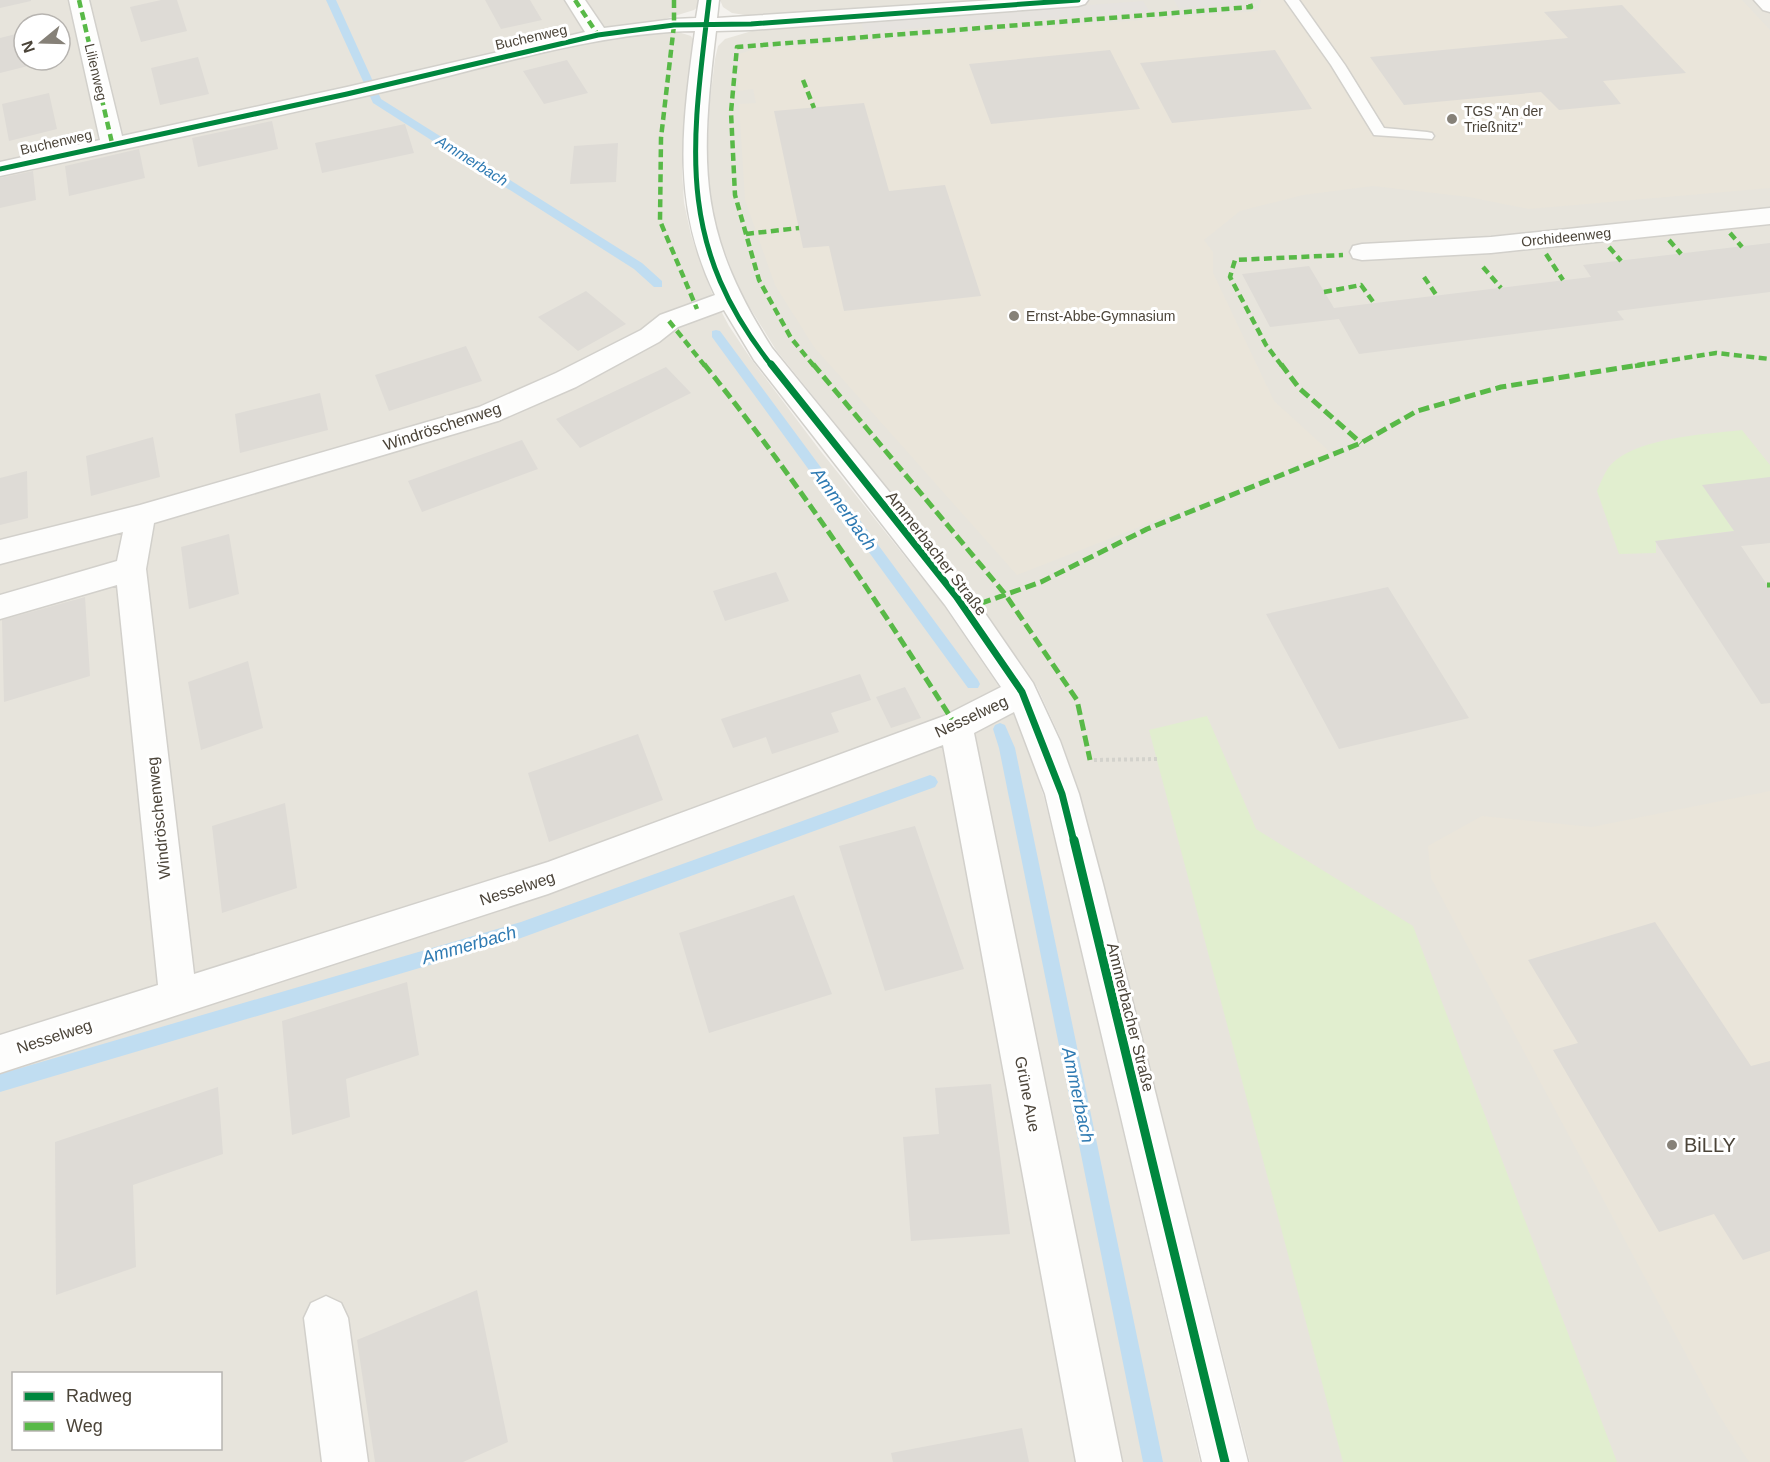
<svg xmlns="http://www.w3.org/2000/svg" width="1770" height="1462" viewBox="0 0 1770 1462" font-family="Helvetica,sans-serif">
	<style>
		.residential { fill: #e7e4dc; fill-rule: evenodd }
		.education { fill: #eae5da }
		.green { fill: #e1eecf }
		.parking { fill: #e6e3df }
		.lines { fill: none; stroke-linecap: round; stroke-linejoin: round }
		.stream { fill: #c0ddf1; fill-rule: evenodd }
		.building { fill: #dedbd6 }
		.service-casing { stroke: #d2d0cb; stroke-width: 3 }
		.minor-casing { stroke: #d2d0cb; stroke-width: 3 }
		.path { stroke: #d3d2cc; stroke-width: 4; stroke-dasharray: 3 3; stroke-linecap: butt }
		.service { fill: #fdfdfc; fill-rule: evenodd }
		.minor { fill: #fdfdfc; fill-rule: evenodd }
		.quiet-far1 { stroke: #58b947; stroke-width: 4.5; stroke-dasharray: 8 4.5; stroke-linecap: butt }
		.quiet { stroke: #58b947; stroke-width: 5; stroke-dasharray: 11 5; stroke-linecap: butt }
		.cycleway-far2-casing { stroke: #fff; stroke-width: 8 }
		.cycleway-far1-casing { stroke: #fff; stroke-width: 10 }
		.cycleway-casing { stroke: #fff; stroke-width: 13 }
		.cycleway-far2 { stroke: #00873e; stroke-width: 5 }
		.cycleway-far1 { stroke: #00873e; stroke-width: 7 }
		.cycleway { stroke: #00873e; stroke-width: 9 }
		.poi-dot { fill: #868178; stroke: #fff; stroke-width: 2 }
		.labels { text-anchor: middle; stroke-width: 6; stroke-linejoin: round; paint-order: stroke }
		.far-street-label { font-size: 14px; fill: #4b4439; stroke: #fff }
		.far-poi-label { font-size: 14px; fill: #4b4439; stroke: #fff; text-anchor: start }
		.far-water-label { font-size: 15px; font-style: italic; fill: #2e7ab2; stroke: #fff }
		.street-label { font-size: 16px; fill: #4b4439; stroke: #fff }
		.water-label { font-size: 18px; font-style: italic; fill: #2e7ab2; stroke: #fff }
		.near-poi-label { font-size: 20px; fill: #4b4439; stroke: #fff; text-anchor: start }
	</style>
	<rect width="100%" height="100%" fill="#f4f2ee"/>
	<path class="residential" d="M0 0H700L699 6 694 10 655 22 661 33 678 32 691 36 694 41 685 110 682 169 684 203 691 235 713 296 729 326 751 359 819 449 942 603 1006 697 1027 745 1044 797 1066 887 1200 1462H0ZM24 24H60V60H24ZM14 1374H220V1448H14Z
		M720 0H1770V1462H1250L1103 882 1079 791 1060 737 1037 687 970 590 776 350 739 290 717 230 709 200 707 167 709 109 715 59 718 46 725 39 752 31 751 16 732 13 723 7Z"/>
	<path class="education" d="M1261 0H1742L1770 30V188L1529 209 1469 197 1373 186 1303 195 1240 211 1204 240 1213 252V273L1274 401 1330 452 1017 575 814 347 775 285 745 200 739 104 756 103 753 89 738 91 739 54 751 50 1258 11Z
		M1770 791V1462H1749L1717 1412 1431 878 1428 846 1482 816 1592 827Z"/>
	<path class="green" d="M1742 430 1770 465V477L1734 531 1656 541V553L1619 554 1597 491C1600 484 1603 476 1607 470 1627 438 1707 434 1742 430Z
		M1207 716 1256 829 1413 926 1617 1462H1343L1149 730Z"/>
	<path class="parking" d="M1174 0H1240L1244 4 1179 9Z
		M1143 1 1150 12 865 32 861 22Z"/>
	<g class="lines">
		<path class="stream" d="M326 0H336L381 99 642 263 662 281V287H654L634 269 373 103Z
			M716 330 720 331 978 680 980 684 978 688H968L712 337V331Z
			M1000 723 1005 725 1015 748 1163 1462H1143L999 748 993 729 995 725Z
			M930 775 935 777 938 782 935 787 521 938 0 1092V1074L521 922Z"/>
	</g>
	<path class="building" d="M0 0H31V1L0 8Z
		M161 0H177L187 31 141 42 130 7Z
		M485 0H530L542 20 501 29Z
		M1622 5 1686 73 1603 81 1621 104 1559 110 1541 92 1404 105 1370 57 1568 38 1544 12Z
		M24 32V60L48 61 0 73V38Z
		M1110 50 1140 109 991 124 969 64Z
		M1275 50 1312 109 1172 123 1140 63Z
		M198 57 209 94 160 105 151 68Z
		M567 60 588 93 544 104 523 71Z
		M49 93 57 129 9 141 2 104Z
		M864 103 889 191 945 185 981 296 844 311 829 246 803 248 774 111Z
		M272 121 278 149 198 167 192 138Z
		M405 124 414 153 322 173 315 143Z
		M618 143 616 182 570 184 574 146Z
		M139 149 145 178 69 196 65 166Z
		M33 171 36 200 0 208V178Z
		M1770 243V292L1617 311 1624 320 1359 354 1339 319 1270 327 1242 274 1309 266 1334 308 1591 277 1583 265Z
		M586 291 626 324 578 351 538 317Z
		M466 346 482 381 389 411 375 375Z
		M666 367 691 393 580 448 556 419Z
		M320 393 328 430 240 453 235 414Z
		M153 437 160 477 91 496 86 456Z
		M522 440 538 469 422 512 408 481Z
		M27 471 28 518 0 525V478Z
		M1770 477V543L1741 546 1770 589V703L1761 704 1655 541 1734 531 1702 485Z
		M229 534 239 594 189 609 181 547Z
		M776 572 789 601 725 621 713 591Z
		M1388 587 1469 718 1339 749 1266 614Z
		M85 597 90 676 4 702 2 620Z
		M248 661 263 728 201 750 188 682Z
		M860 674 871 700 831 713 839 732 772 754 766 737 733 748 721 719Z
		M905 687 921 718 891 728 876 697Z
		M638 734 663 800 549 842 528 773Z
		M285 803 297 888 222 913 212 826Z
		M915 826 964 969 885 991 839 846Z
		M794 895 832 994 709 1033 679 933Z
		M1655 922 1751 1066 1770 1061V1251L1743 1260 1714 1214 1659 1232 1553 1050 1578 1043 1528 960Z
		M407 982 419 1055 346 1079 350 1117 292 1135 282 1021Z
		M991 1084 1010 1234 911 1241 903 1137 939 1134 935 1088Z
		M218 1087 223 1154 133 1185 136 1267 56 1295 55 1142Z
		M477 1290 508 1442 463 1462H375L357 1340Z
		M1022 1428 1029 1462H893L891 1453Z"/>
	<g class="lines">
		<defs>
			<path id="service" d="M1285 0H1299L1345 65 1384 128 1427 132 1432 133 1434 136 1432 139 1374 135 1331 65Z"/>
			<path id="minor" d="M69 0H89L122 136 347 87 585 32 565 0H585L604 28 674 19 696 18 699 0H719L717 18 994 0H1088L1085 4 1078 6 751 30 716 31C700 164 697 231 772 348L967 587 1033 683 1060 741 1079 794 1103 884 1248 1462H1202L1045 794 1014 712 974 733 1122 1462H1076L943 745 548 894 0 1073V1035L158 985 117 585 0 619V595L117 561 123 532 0 564V540L140 505 479 407 556 373 641 330 660 315 715 295C671 204 682 127 695 31 600 32 493 66 400 88 267 119 133 147 0 176V162L100 140ZM724 310 754 360 945 605 1001 687 944 716 548 862 194 974 146 569 154 523 498 421 576 387 659 342 678 327Z
				M1754 0H1770V12L1763 10Z
				M1770 208V224L1491 253 1362 260 1353 258 1350 252 1353 246 1362 244 1491 237Z
				M326 1296 341 1303 348 1318 368 1462H322L304 1318 311 1303Z"/>
		</defs>
		<use href="#service" class="service-casing"/>
		<use href="#minor" class="minor-casing"/>
		<path class="path" d="M1094 760 1157 759"/>
		<use href="#service" class="service"/>
		<use href="#minor" class="minor"/>
		<path class="quiet-far1" d="M79 0 112 143
			M575 0 598 35
			M674 0V25L661 138 660 221 697 309
			M803 80 814 108
			M1730 233 1742 247
			M746 234 799 228
			M1669 240 1681 254
			M1609 247 1621 261
			M1546 254 1563 280
			M1483 267 1501 288
			M1424 277 1437 296
			M1324 292 1361 285 1374 303
			M669 321 705 366
			M814 366 791 338 759 280 735 195 731 112 737 47 1251 7 1249 0
			M1282 366 1266 345 1230 277 1235 260 1343 255
			M1635 366 1716 353 1770 359"/>
		<path class="quiet" d="M704 364C796 479 878 602 956 726
			M813 364 1005 594 1077 700 1090 760
			M1281 364 1299 388 1361 443
			M1767 585H1770
			M965 609 1041 582 1147 529 1361 443 1417 411 1501 387 1645 364"/>
		<defs>
			<path id="cycleway-far2" d="M709 0C692 144 674 243 772 366
				M0 169 347 94 598 35 674 25 751 24 1078 0"/>
			<path id="cycleway-far1" d="M771 364 956 596 1022 692 1062 794 1074 842"/>
			<path id="cycleway" d="M1074 840 1225 1462"/>
		</defs>
		<use href="#cycleway-far2" class="cycleway-far2-casing"/>
		<use href="#cycleway-far1" class="cycleway-far1-casing"/>
		<use href="#cycleway" class="cycleway-casing"/>
		<use href="#cycleway-far2" class="cycleway-far2"/>
		<use href="#cycleway-far1" class="cycleway-far1"/>
		<use href="#cycleway" class="cycleway"/>
	</g>
	<g class="poi-dot">
		<circle cx="1452" cy="119" r="6"/>
		<circle cx="1014" cy="316" r="6"/>
		<circle cx="1672" cy="1145" r="6"/>
	</g>
	<g class="labels">
		<g class="far-street-label">
			<text transform="translate(531 37) rotate(-13)" y="5">Buchenweg</text>
			<text transform="translate(96 72) rotate(77)" y="5">Lilienweg</text>
			<text transform="translate(56 142) rotate(-13)" y="5">Buchenweg</text>
			<text transform="translate(1566 237) rotate(-6)" y="5">Orchideenweg</text>
		</g>
		<g class="far-poi-label">
			<text x="1464" y="116">TGS "An der<tspan x="1464" dy="16">Trießnitz"</tspan></text>
			<text x="1026" y="321">Ernst-Abbe-Gymnasium</text>
		</g>
		<g class="far-water-label">
			<text transform="translate(472 161) rotate(32)" y="5">Ammerbach</text>
		</g>
		<g class="street-label">
			<text transform="translate(442 426) rotate(-18)" y="6">Windröschenweg</text>
			<text transform="translate(937 553) rotate(52)" y="6">Ammerbacher Straße</text>
			<text transform="translate(971 716) rotate(-25)" y="6">Nesselweg</text>
			<text transform="translate(158 818) rotate(-96)" y="6">Windröschenweg</text>
			<text transform="translate(517 888) rotate(-18)" y="6">Nesselweg</text>
			<text transform="translate(1131 1017) rotate(76)" y="6">Ammerbacher Straße</text>
			<text transform="translate(54 1036) rotate(-18)" y="6">Nesselweg</text>
			<text transform="translate(1028 1094) rotate(79)" y="6">Grüne Aue</text>
		</g>
		<g class="water-label">
			<text transform="translate(844 509) rotate(54)" y="6">Ammerbach</text>
			<text transform="translate(469 945) rotate(-16)" y="6">Ammerbach</text>
			<text transform="translate(1078 1095) rotate(78)" y="6">Ammerbach</text>
		</g>
		<g class="near-poi-label">
			<text x="1684" y="1152">BiLLY</text>
		</g>
	</g>
	<rect x="12" y="1372" width="210" height="78" fill="#ffffff" stroke="#b7b4b0" stroke-width="1.5"/>
	<rect x="24" y="1392" width="30" height="9" fill="#00873e" stroke="#b7b4b0" stroke-width="1.5"/>
	<text x="66" y="1402" font-size="18" fill="#4b4439">Radweg</text>
	<rect x="24" y="1422" width="30" height="9" fill="#58b947" stroke="#b7b4b0" stroke-width="1.5"/>
	<text x="66" y="1432" font-size="18" fill="#4b4439">Weg</text>
	<g transform="translate(42 42) rotate(251)"><circle r="28" fill="#ffffff" stroke="#b7b4b0" stroke-width="1.5"/>
	<path d="M0-4.5L10 22L0 15L-10 22Z" fill="#868178"/>
	<text y="-9" font-size="16" font-weight="bold" text-anchor="middle" fill="#4b4439">N</text>
	</g>
</svg>
